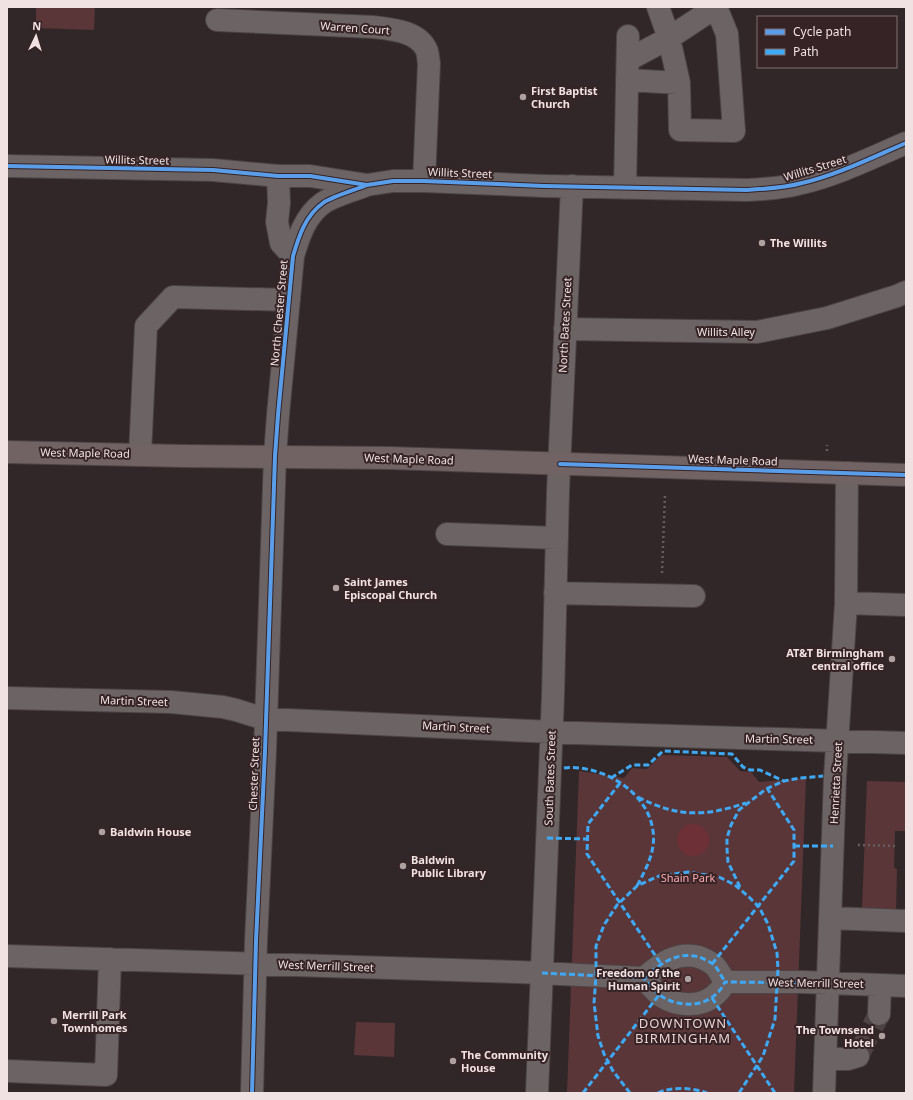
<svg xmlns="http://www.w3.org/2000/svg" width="913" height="1100" viewBox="0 0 913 1100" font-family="'Noto Sans',sans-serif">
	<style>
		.green { fill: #5a3638 }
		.water { fill: #6e3037 }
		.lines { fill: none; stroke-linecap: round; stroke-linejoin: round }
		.minor-tunnel { stroke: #4e4344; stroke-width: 22; stroke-dasharray: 22 11; stroke-linecap: butt }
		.minor-casing { stroke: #4c4344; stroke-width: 24 }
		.major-casing { stroke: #4c4344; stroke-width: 24 }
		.path { stroke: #655d5e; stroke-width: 2.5; stroke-dasharray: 2 3; stroke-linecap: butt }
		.minor { stroke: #6c6364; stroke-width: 22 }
		.major { stroke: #716364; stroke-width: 22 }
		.quiet { stroke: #3fa9f5; stroke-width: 3; stroke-dasharray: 6 3; stroke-linecap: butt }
		.cycleway-casing { stroke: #362325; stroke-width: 6 }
		.cycleway { stroke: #5a9eea; stroke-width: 4 }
		.poi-dot { fill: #aea1a2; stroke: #362325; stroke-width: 1.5 }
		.labels { text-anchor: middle; stroke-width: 4; stroke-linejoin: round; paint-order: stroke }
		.street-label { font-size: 11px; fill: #f0e2e3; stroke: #362325 }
		.poi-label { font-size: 11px; font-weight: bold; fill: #f0e2e3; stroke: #362325; text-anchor: start }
		.park-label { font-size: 11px; fill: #fda9af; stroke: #362325 }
		.quarter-label { font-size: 13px; letter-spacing: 1px; fill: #ebd1d2; stroke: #362325 }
	</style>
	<rect width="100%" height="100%" fill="#322728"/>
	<path class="green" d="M36 7H95L94 30 36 28Z
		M661 755 727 757 740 771 751 772 759 782 806 778 794 1093H567L579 771 624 778 632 768 647 769Z
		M867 781 906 782V831H895L894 868 897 869 896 911 862 909Z
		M356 1022 395 1023 394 1057 354 1055Z"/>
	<path class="water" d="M677 840a16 16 0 1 1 32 0a16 16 0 1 1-32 0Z"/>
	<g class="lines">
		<path class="minor-tunnel" d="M858 1056 879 1014"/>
		<defs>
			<path id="minor" d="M658 7 669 38 679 83 680 130 734 131 727 34 716 7
				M217 20 373 27C391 29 419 31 427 51 428 54 428 59 429 63L424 181
				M628 60 669 38 716 7
				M627 80 679 83
				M7 166 213 170 278 176H310L367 185 393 181H424L544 186 747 190C766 189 784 188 802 183 837 175 873 157 906 143
				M278 176 279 203 277 222 281 243 293 256
				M625 188 628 36
				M565 329 757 332 827 318 897 296 906 292
				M140 455 146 326 173 297 289 300
				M447 534 557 538
				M555 593 694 596
				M846 603 906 605
				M7 698 171 702 223 707 236 710 265 719 577 733 906 743
				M830 918 906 921
				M7 956 518 972 644 978C649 984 654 991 661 996 678 1007 704 1008 718 992 721 990 723 985 725 982H803L906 986
				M644 978C660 964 676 951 699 957 704 959 711 962 715 966 719 971 722 977 725 982
				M879 1014 880 985
				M825 1059H848L858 1056
				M7 1071 106 1075 110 959
				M252 1093 256 941 265 751 275 456 278 415 293 256C299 236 305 216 323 203 333 196 355 190 367 185
				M537 1093 553 696 558 491 572 186
				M824 1093 835 777 846 603 847 473"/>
			<path id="major" d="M7 452 183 456 389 458 906 475"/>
		</defs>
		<use href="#minor" class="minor-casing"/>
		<use href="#major" class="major-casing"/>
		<path class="path" d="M827 451V445
			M662 573 665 494
			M858 845 895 846"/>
		<use href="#minor" class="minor"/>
		<use href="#major" class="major"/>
		<path class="quiet" d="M564 768C601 764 648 791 653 831 656 851 646 869 637 886
			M611 778 632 765H648L663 751 732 754 743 767 750 770H760L784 781
			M620 783 588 824 587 854 661 964
			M638 797C677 817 704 817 746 803
			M547 838 587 839
			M794 846H833
			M740 887 728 862 727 849V838L731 825 739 810 766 789 784 781 800 778 823 776
			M712 964 794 861V830L767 788
			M542 973 644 978C649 984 654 991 661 996 678 1007 704 1008 718 992 721 990 723 985 725 982L828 983
			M644 978C660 964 676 951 699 957 704 959 711 962 715 966 719 971 722 977 725 982
			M712 998 775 1093
			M583 1093 659 995
			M630 1093 613 1071 604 1054 598 1036 594 1003 596 976V946L604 925 617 905 637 886 659 876 688 872 719 877 735 885 749 897 759 907 768 924 777 953 778 969 775 1019 763 1056 739 1093
			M658 1093C672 1086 693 1088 707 1093"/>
		<defs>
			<path id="cycleway" d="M7 166 213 170 278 176H310L367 185 393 181H424L544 186 747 190C766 189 784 188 802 183 837 175 873 157 906 143
				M560 464 906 475
				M252 1093 256 941 265 751 275 456 278 415 293 256C299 236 305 216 323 203 333 196 355 190 367 185"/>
		</defs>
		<use href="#cycleway" class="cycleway-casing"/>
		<use href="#cycleway" class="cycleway"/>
	</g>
	<g class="poi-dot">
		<circle cx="523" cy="97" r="4"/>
		<circle cx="762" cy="243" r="4"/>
		<circle cx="336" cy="588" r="4"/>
		<circle cx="892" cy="659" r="4"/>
		<circle cx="102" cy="832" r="4"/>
		<circle cx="403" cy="866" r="4"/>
		<circle cx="688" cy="979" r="4"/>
		<circle cx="54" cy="1021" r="4"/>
		<circle cx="882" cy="1036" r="4"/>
		<circle cx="453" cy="1061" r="4"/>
	</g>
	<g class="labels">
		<g class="street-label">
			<text transform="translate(355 28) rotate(4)" y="4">Warren Court</text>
			<text transform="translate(137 160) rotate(1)" y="4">Willits Street</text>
			<text transform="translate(815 168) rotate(-17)" y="4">Willits Street</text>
			<text transform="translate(460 173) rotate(2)" y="4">Willits Street</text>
			<text transform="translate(279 313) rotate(-85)" y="4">North Chester Street</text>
			<text transform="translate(565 325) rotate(-87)" y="4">North Bates Street</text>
			<text x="726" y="336">Willits Alley</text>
			<text transform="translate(85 453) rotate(1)" y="4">West Maple Road</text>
			<text transform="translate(409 459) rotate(2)" y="4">West Maple Road</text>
			<text transform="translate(733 460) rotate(2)" y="4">West Maple Road</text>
			<text transform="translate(134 701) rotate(2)" y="4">Martin Street</text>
			<text transform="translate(456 727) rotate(3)" y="4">Martin Street</text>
			<text transform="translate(779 739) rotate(1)" y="4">Martin Street</text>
			<text transform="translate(254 774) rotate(-88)" y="4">Chester Street</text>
			<text transform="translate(550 778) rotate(-88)" y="4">South Bates Street</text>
			<text transform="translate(836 783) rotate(-87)" y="4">Henrietta Street</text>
			<text transform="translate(326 966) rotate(2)" y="4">West Merrill Street</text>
			<text transform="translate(816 983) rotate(1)" y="4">West Merrill Street</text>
		</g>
		<g class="poi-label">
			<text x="531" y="95">First Baptist<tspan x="531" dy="13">Church</tspan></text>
			<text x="770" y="247">The Willits</text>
			<text x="344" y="586">Saint James<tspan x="344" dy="13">Episcopal Church</tspan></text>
			<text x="884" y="657" text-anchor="end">AT&amp;T Birmingham<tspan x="884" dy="13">central office</tspan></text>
			<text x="110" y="836">Baldwin House</text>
			<text x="411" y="864">Baldwin<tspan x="411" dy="13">Public Library</tspan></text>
			<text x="680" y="977" text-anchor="end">Freedom of the<tspan x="680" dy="13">Human Spirit</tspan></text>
			<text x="62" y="1019">Merrill Park<tspan x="62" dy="13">Townhomes</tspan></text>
			<text x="874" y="1034" text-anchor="end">The Townsend<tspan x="874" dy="13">Hotel</tspan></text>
			<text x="461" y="1059">The Community<tspan x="461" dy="13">House</tspan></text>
		</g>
		<g class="park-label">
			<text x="688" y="882">Shain Park</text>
		</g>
		<g class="quarter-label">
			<text x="683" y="1028">DOWNTOWN<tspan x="683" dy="15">BIRMINGHAM</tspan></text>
		</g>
	</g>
	<rect width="913" height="1100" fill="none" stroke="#f0e2e3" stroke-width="16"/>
	<rect x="757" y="16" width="140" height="52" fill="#362325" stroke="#806f71"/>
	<rect x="765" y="29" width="20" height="6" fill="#5a9eea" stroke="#806f71"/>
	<text x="793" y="36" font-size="12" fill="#f0e2e3">Cycle path</text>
	<rect x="765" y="49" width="20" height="6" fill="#3fa9f5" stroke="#806f71"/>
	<text x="793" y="56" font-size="12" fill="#f0e2e3">Path</text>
	<g transform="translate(36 36) rotate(4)" stroke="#362325" stroke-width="3" paint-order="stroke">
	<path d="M0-3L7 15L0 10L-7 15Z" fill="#f0e2e3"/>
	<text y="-6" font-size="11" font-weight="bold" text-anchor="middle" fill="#f0e2e3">N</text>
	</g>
</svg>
